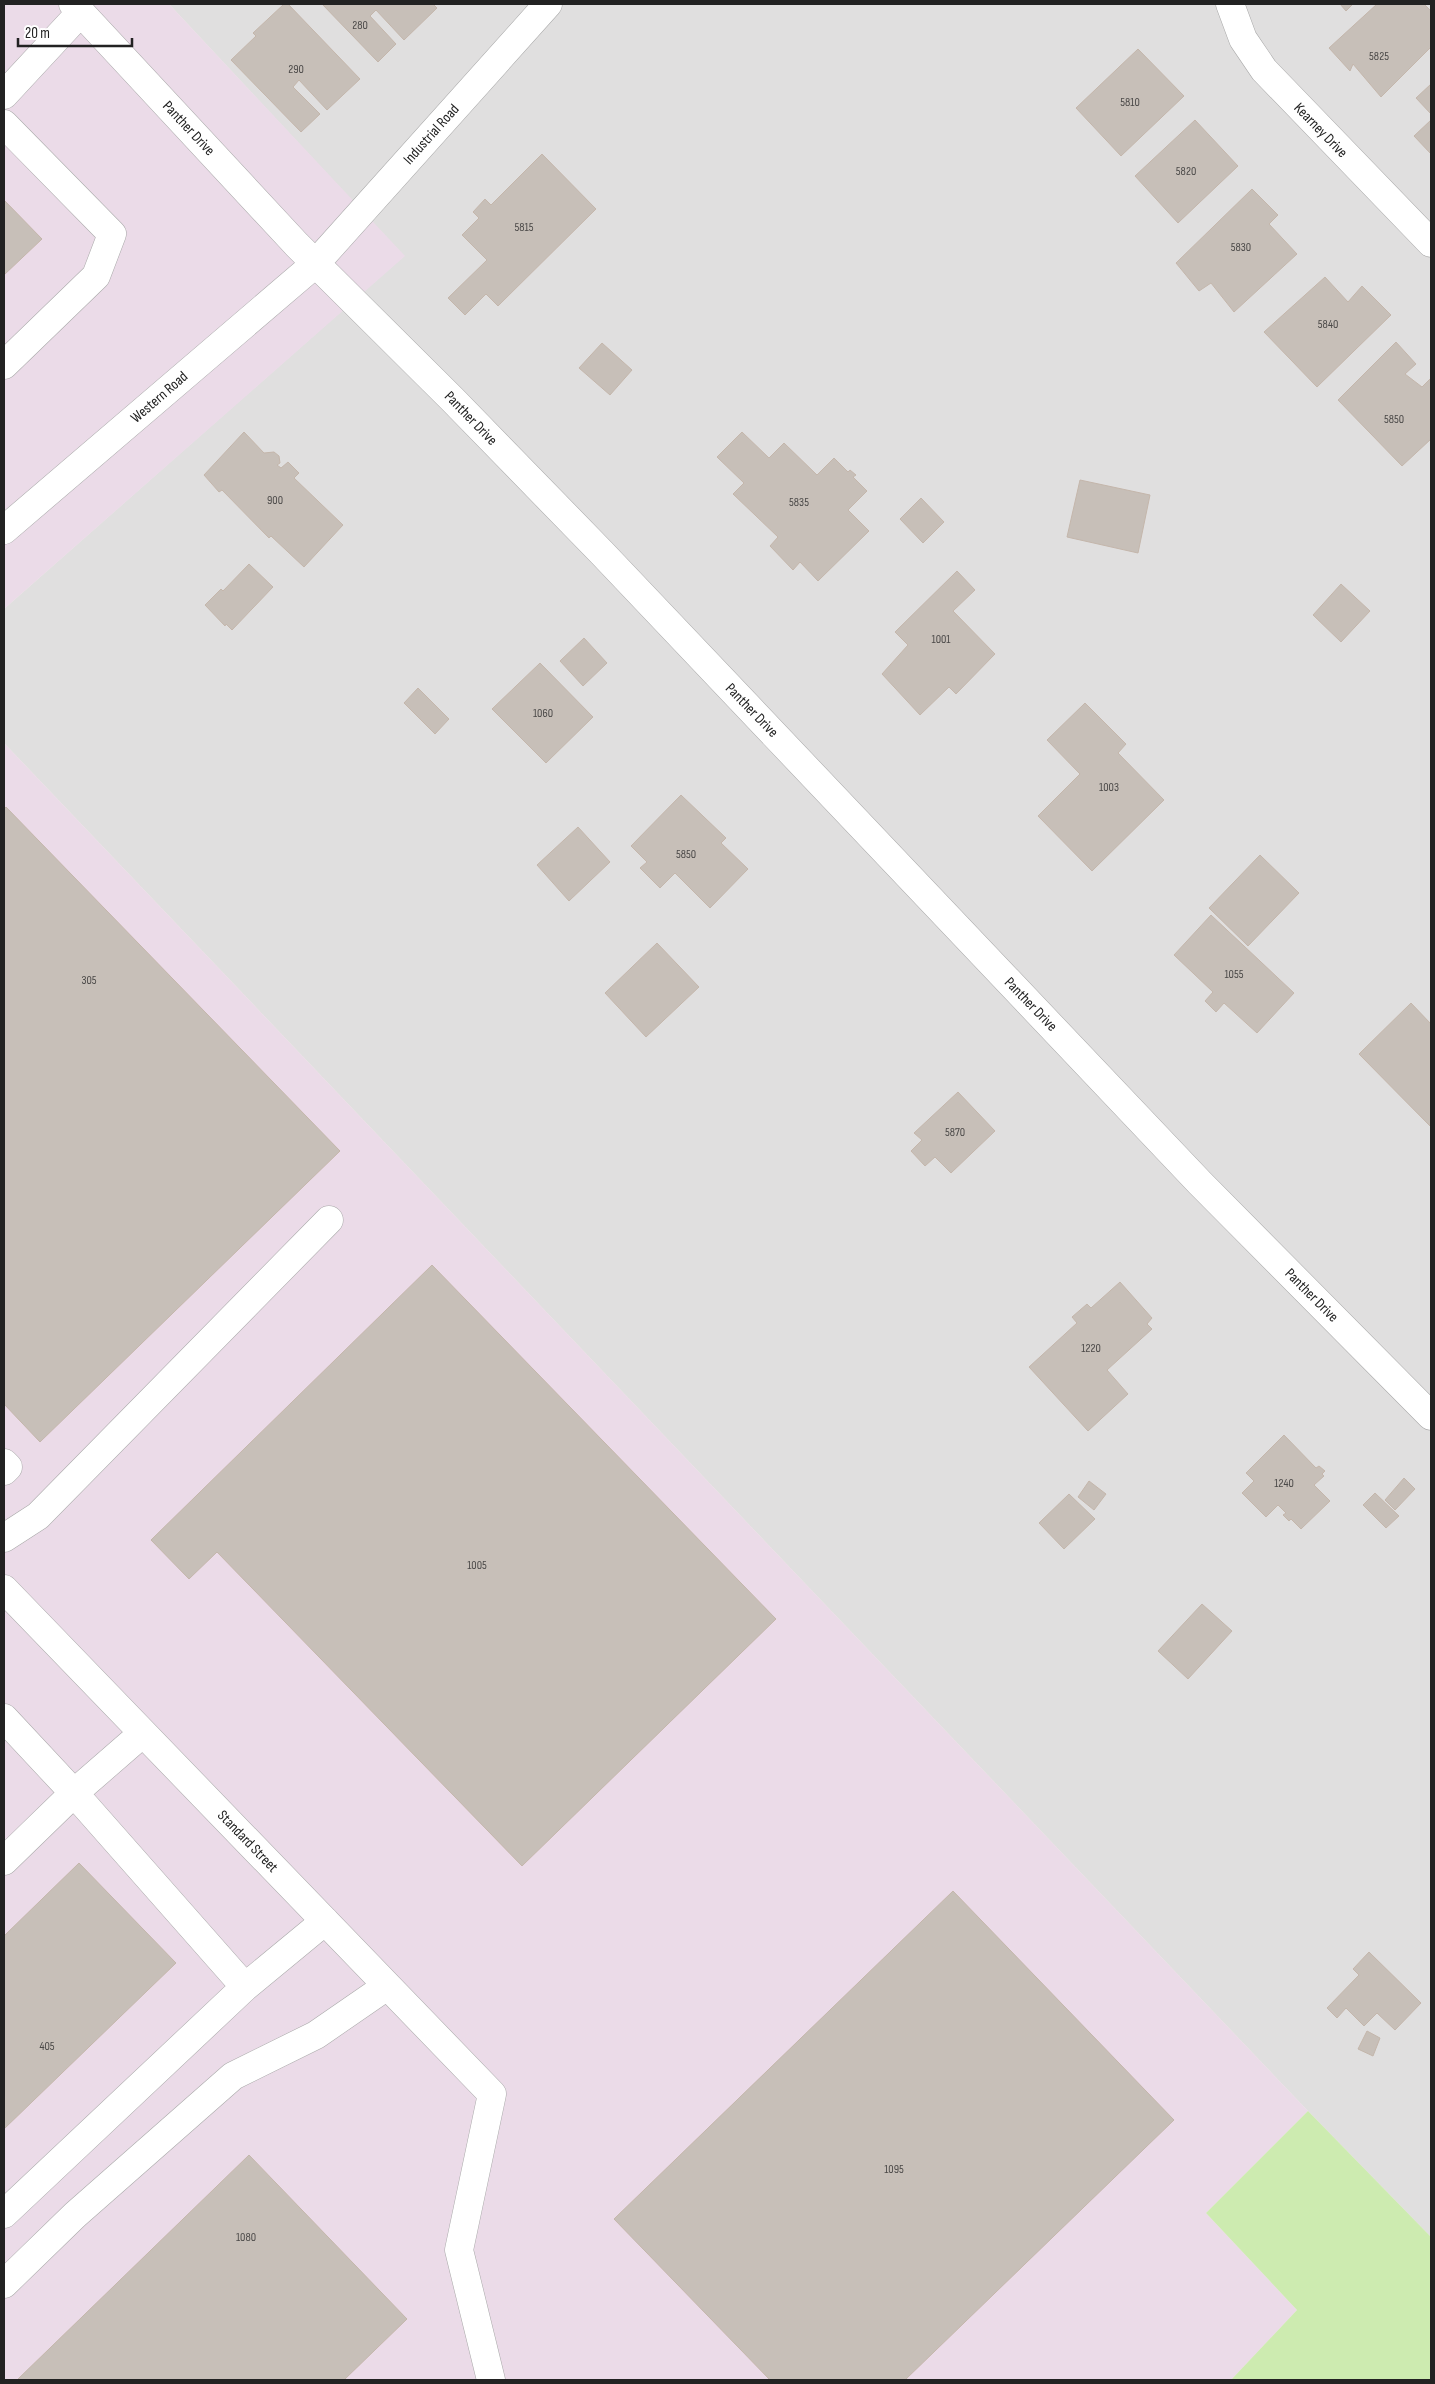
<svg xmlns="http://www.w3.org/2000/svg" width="1435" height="2384" viewBox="0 0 1435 2384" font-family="'Sofia Sans Condensed',sans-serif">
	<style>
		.residential { fill: #e0dfdf }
		.industrial { fill: #ebdbe8 }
		.grass { fill: #cdebb0 }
		.building { fill: #c7bfb8; stroke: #c4b6ab }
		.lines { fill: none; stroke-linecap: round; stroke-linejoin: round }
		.minor-casing { stroke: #a9a9a9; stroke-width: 29 }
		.minor { stroke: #fff; stroke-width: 28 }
		.labels { text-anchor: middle; stroke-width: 5; stroke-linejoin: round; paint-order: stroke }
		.number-label { font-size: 12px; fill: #4b4948 }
		.street-label { font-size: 15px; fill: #222; stroke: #fff }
	</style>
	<rect width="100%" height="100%" fill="#f2efe9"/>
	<path class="residential" d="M169 4H1431V2237L1308 2111 4 743V609L404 256Z"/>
	<path class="industrial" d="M4 4H169L405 256 4 609Z
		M4 743 1308 2111 1206 2213 1297 2310 1231 2380H4Z"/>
	<path class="grass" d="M1308 2111 1431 2237V2380H1231L1297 2310 1206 2213Z"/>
	<path class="building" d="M284 4H288L360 79 327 110 299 80 293 87 320 114 301 132 231 60 256 36 253 33Z
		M322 4H433L437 8 404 40 376 10 370 16 396 44 378 62Z
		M1340 4H1353L1346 11Z
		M1377 4H1424L1431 11V47L1381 97 1353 64 1350 71 1329 48Z
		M1138 49 1184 96 1121 156 1076 108Z
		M1431 84V114L1416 98Z
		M1195 120 1238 166 1178 223 1135 176Z
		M1431 120V154L1414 136Z
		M542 154 596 209 498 306 486 294 465 315 448 298 487 260 462 235 479 218 473 212 485 199 491 205Z
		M1252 189 1278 215 1269 224 1297 254 1234 312 1211 283 1199 291 1176 263Z
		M4 200 42 239 4 275Z
		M1325 277 1348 302 1362 286 1391 315 1317 387 1264 332Z
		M1396 342 1416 364 1405 374 1422 387 1431 378V439L1402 466 1338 400Z
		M602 343 632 370 610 395 579 368Z
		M244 432 264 453 274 452 279 456 280 463 277 465 281 468 288 462 299 473 294 478 343 525 304 567 271 536 269 538 222 490 219 492 204 475Z
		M742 432 769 458 784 443 817 475 834 458 848 472 850 470 856 475 853 477 867 491 848 510 869 531 818 581 800 562 793 570 770 546 778 537 733 494 744 483 717 457Z
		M1080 480 1150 495 1138 553 1067 537Z
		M921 498 944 522 923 543 900 519Z
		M249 564 273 587 232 630 226 624 225 626 205 605 221 589 223 591Z
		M957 571 975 590 953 611 995 654 956 694 949 687 920 715 882 674 908 645 895 632Z
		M1341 584 1370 611 1341 642 1313 615Z
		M584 638 607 663 583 686 560 661Z
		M540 663 593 717 546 763 492 709Z
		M418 688 449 719 435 734 404 703Z
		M1085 703 1126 744 1118 753 1164 800 1092 871 1038 816 1080 774 1047 740Z
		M681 795 726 838 721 843 748 869 710 908 675 873 660 888 640 868 647 862 631 846Z
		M6 807 340 1151 40 1442 4 1404V809Z
		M578 827 610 862 569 901 537 865Z
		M1260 855 1299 893 1248 946 1209 908Z
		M1211 915 1294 993 1257 1033 1224 1003 1216 1012 1205 1001 1213 992 1174 955Z
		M657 943 699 987 646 1037 605 993Z
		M1411 1003 1431 1024V1127L1359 1054Z
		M958 1092 995 1131 951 1173 935 1157 925 1166 911 1151 922 1140 914 1133Z
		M432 1265 776 1619 522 1866 217 1552 189 1579 151 1540Z
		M1120 1282 1152 1318 1147 1324 1152 1329 1107 1370 1128 1394 1088 1431 1029 1367 1077 1323 1072 1317 1087 1304 1091 1308Z
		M1284 1435 1316 1468 1319 1466 1325 1471 1322 1474 1324 1476 1314 1485 1330 1501 1301 1529 1291 1519 1289 1521 1283 1515 1286 1513 1278 1505 1266 1517 1242 1493 1254 1481 1246 1473Z
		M1404 1478 1415 1489 1395 1510 1385 1500Z
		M1089 1481 1106 1494 1094 1510 1078 1497Z
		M1375 1493 1399 1516 1386 1528 1363 1505Z
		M1069 1494 1095 1519 1064 1549 1039 1523Z
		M1202 1604 1232 1631 1188 1679 1158 1651Z
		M79 1863 176 1963 4 2129V1936Z
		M953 1891 1174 2120 905 2380H770L614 2219Z
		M1369 1952 1421 2003 1395 2030 1377 2013 1364 2026 1346 2008 1337 2018 1327 2008 1359 1975 1353 1969Z
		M1367 2031 1380 2038 1373 2056 1358 2049Z
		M249 2155 407 2319 344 2380H17Z"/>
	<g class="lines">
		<defs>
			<path id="minor" d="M73 4 297 245 453 400 602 553 1200 1183 1431 1416
				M1230 4 1243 39 1264 70 1431 243
				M4 95 81 12
				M4 124 112 234 96 276 4 365
				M4 530 315 264 548 4
				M4 1463 8 1467 4 1471
				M4 1538 38 1516 329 1220
				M4 1589 492 2094 459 2250 491 2380
				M4 1718 74 1793 143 1733
				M4 1861 74 1793 245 1987 325 1921
				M4 2214 245 1987
				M4 2284 75 2215 233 2076 316 2035 387 1986"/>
		</defs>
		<use href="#minor" class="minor-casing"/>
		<use href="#minor" class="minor"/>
	</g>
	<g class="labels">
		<g class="number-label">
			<text x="360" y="29">280</text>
			<text x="1379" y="60">5825</text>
			<text x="296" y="73">290</text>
			<text x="1130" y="106">5810</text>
			<text x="1186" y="175">5820</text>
			<text x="524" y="231">5815</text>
			<text x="1241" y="251">5830</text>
			<text x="1328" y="328">5840</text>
			<text x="1394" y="423">5850</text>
			<text x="275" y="504">900</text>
			<text x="799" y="506">5835</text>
			<text x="941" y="643">1001</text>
			<text x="543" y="717">1060</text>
			<text x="1109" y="791">1003</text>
			<text x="686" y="858">5850</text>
			<text x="1234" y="978">1055</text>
			<text x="89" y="984">305</text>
			<text x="955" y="1136">5870</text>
			<text x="1091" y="1352">1220</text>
			<text x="1284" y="1487">1240</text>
			<text x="477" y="1569">1005</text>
			<text x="47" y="2050">405</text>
			<text x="894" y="2173">1095</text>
			<text x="246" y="2241">1080</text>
		</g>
		<g class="street-label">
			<text transform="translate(189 128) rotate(47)" y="5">Panther Drive</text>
			<text transform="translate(1321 130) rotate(46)" y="5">Kearney Drive</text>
			<text transform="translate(431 134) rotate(-48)" y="5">Industrial Road</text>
			<text transform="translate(159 397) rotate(-41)" y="5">Western Road</text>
			<text transform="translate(471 418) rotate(46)" y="5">Panther Drive</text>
			<text transform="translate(752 710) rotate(46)" y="5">Panther Drive</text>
			<text transform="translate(1031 1004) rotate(46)" y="5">Panther Drive</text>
			<text transform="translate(1312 1295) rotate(45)" y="5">Panther Drive</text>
			<text transform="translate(248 1841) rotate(46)" y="5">Standard Street</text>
		</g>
	</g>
	<rect width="1435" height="2384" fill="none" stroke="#222222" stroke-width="10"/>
	<path d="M18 38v8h114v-8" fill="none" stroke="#222222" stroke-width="2.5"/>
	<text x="25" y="38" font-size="15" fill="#222222" stroke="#ffffff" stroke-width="4" paint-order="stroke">20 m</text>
</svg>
